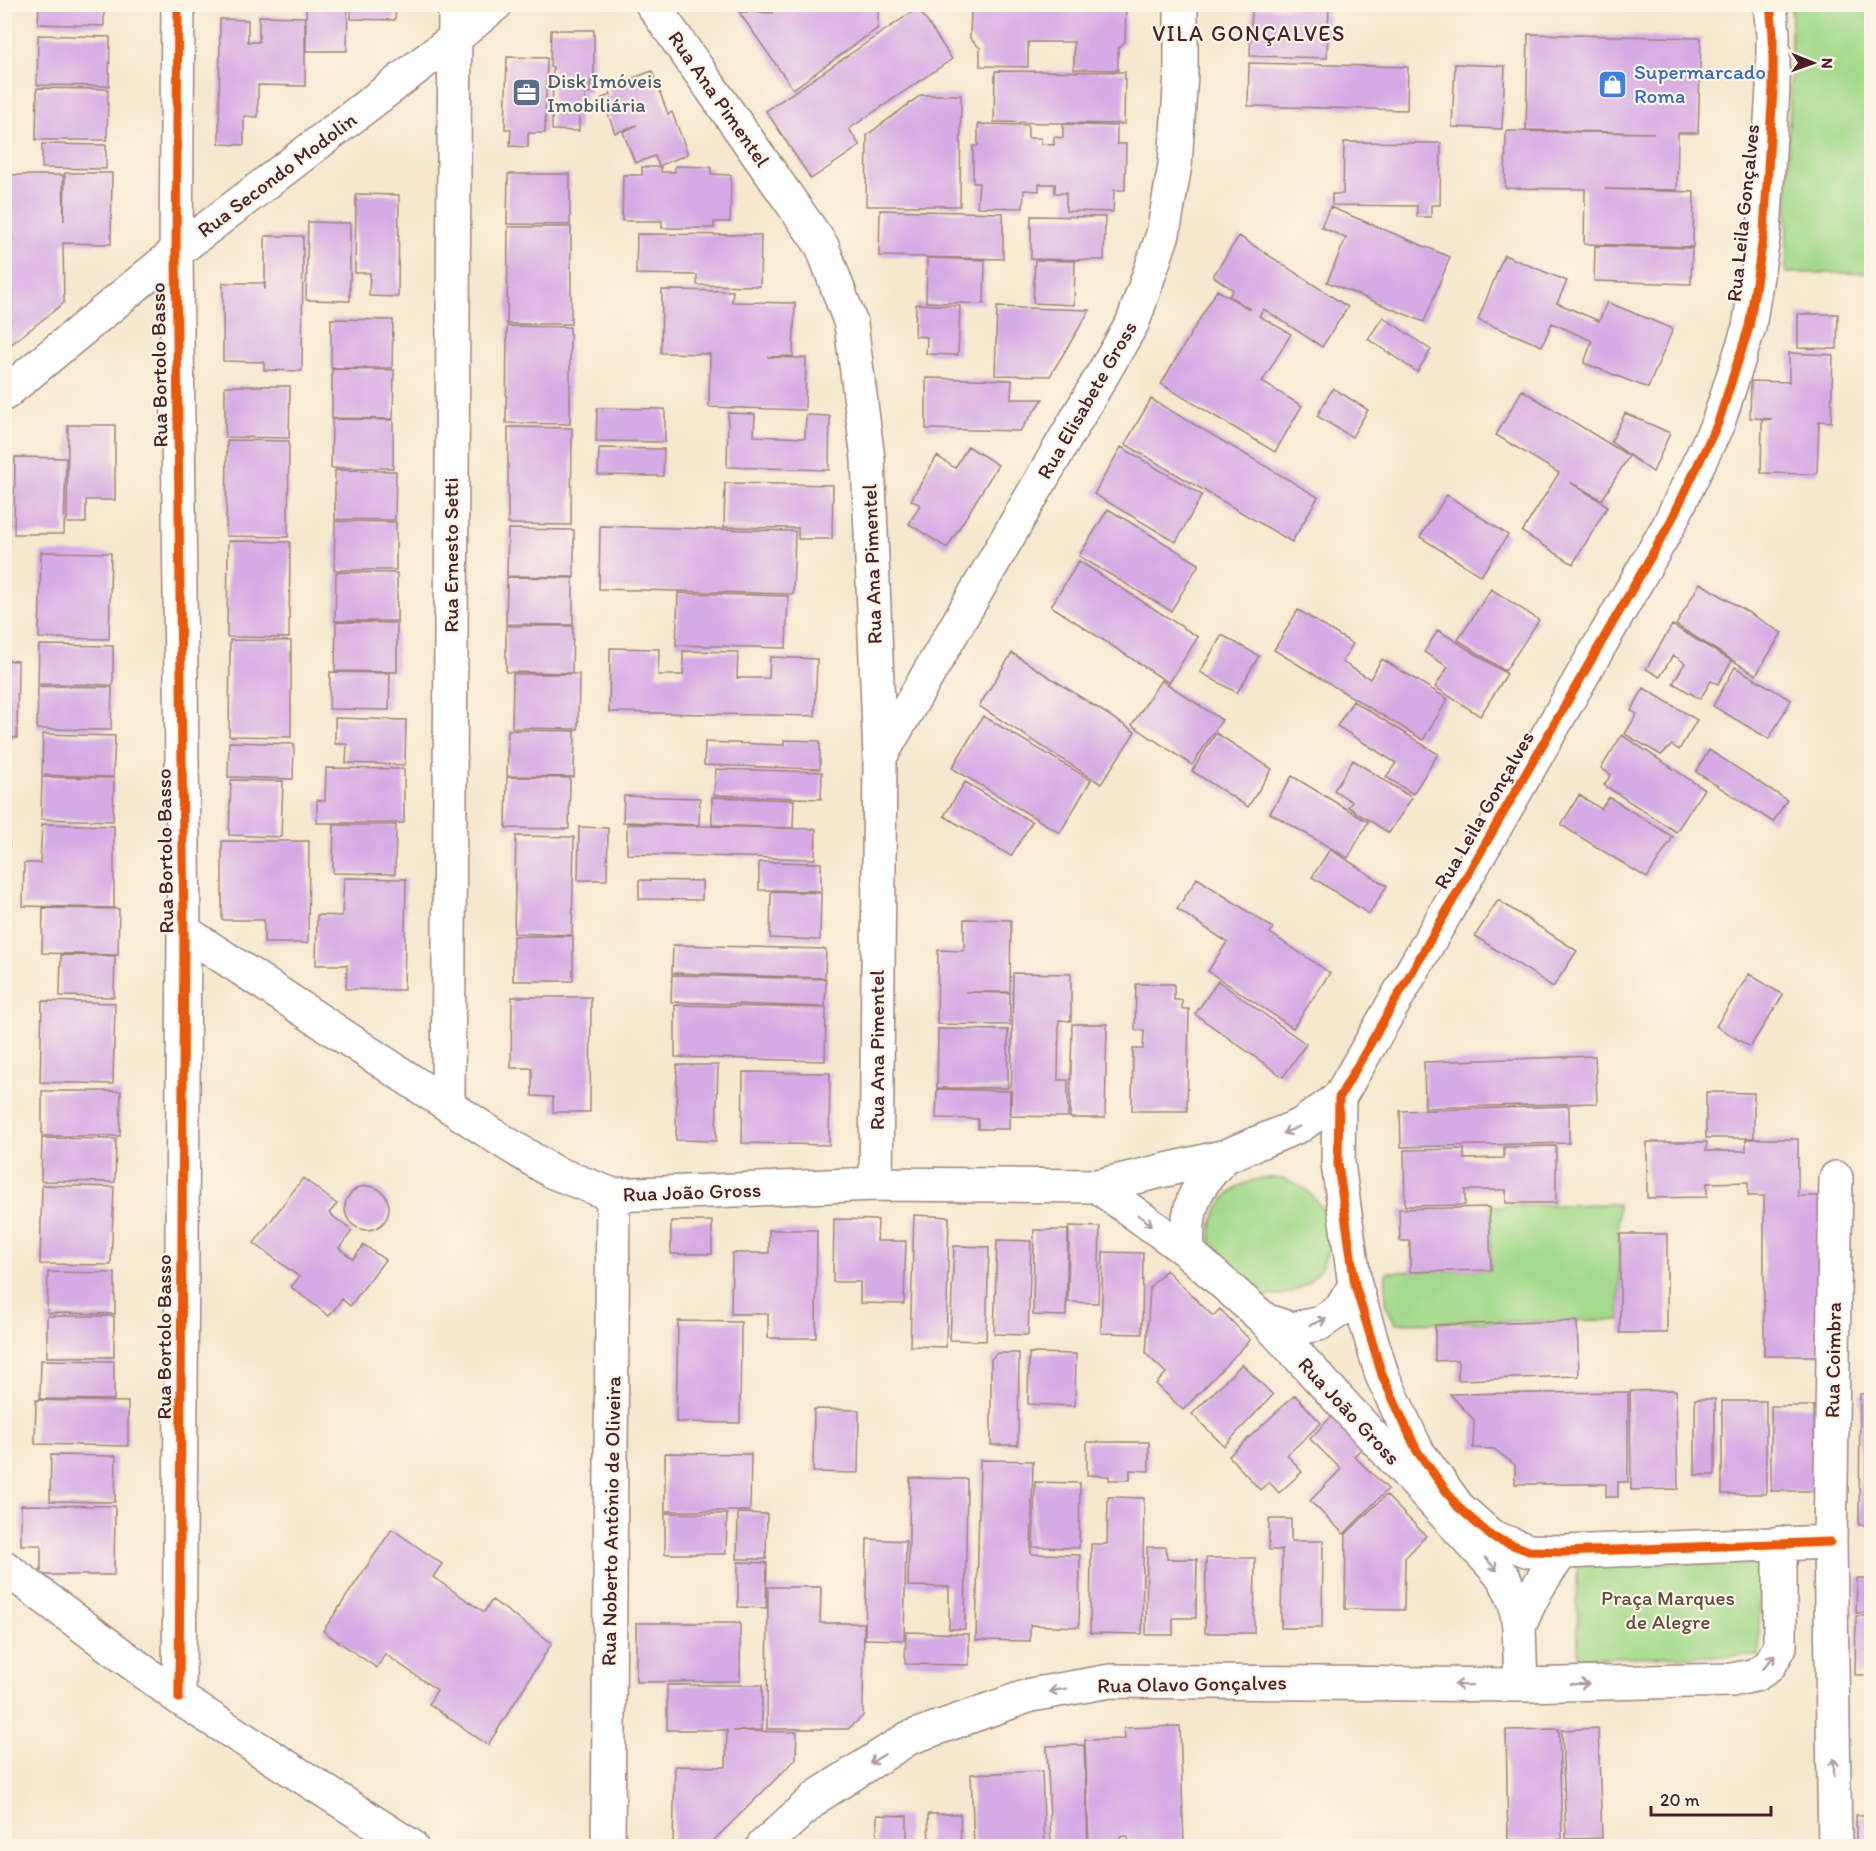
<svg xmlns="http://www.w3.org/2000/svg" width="1876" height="1851" viewBox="0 0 1876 1851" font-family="Itim,sans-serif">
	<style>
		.green { fill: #a3d98a; stroke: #767c5a; stroke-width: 1.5 }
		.building { fill: #d6aae4 }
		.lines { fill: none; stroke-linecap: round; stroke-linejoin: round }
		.minor-casing { stroke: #a0847d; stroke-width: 36 }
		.minor { stroke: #fff; stroke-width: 33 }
		.cycleway-casing { stroke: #fcf5e5; stroke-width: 13 }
		.cycleway { stroke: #e8590c; stroke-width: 9 }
		.oneway { stroke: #ae9aa0 }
		.labels { text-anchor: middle; stroke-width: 4.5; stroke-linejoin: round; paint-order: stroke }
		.shop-label { font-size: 21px; fill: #366cbe; stroke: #fcf5e5; text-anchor: start }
		.service-label { font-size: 21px; fill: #4e5e75; stroke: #fcf5e5; text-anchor: start }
		.street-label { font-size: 21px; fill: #4a1f2b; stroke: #fcf5e5 }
		.park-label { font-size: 21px; fill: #604e43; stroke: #fcf5e5 }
		.neighbourhood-label { font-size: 22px; letter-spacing: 1.5px; fill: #4a1f2b; stroke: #fcf5e5 }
	</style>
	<rect width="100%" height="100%" fill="#fcf5e5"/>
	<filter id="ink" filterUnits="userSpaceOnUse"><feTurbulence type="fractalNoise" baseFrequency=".0167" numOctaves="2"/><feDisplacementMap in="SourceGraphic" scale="12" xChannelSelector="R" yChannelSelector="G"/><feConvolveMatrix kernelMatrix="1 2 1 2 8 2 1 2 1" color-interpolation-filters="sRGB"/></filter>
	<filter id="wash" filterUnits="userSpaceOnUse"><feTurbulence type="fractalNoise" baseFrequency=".008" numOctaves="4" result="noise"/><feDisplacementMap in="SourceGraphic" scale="24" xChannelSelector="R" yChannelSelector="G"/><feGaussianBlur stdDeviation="1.35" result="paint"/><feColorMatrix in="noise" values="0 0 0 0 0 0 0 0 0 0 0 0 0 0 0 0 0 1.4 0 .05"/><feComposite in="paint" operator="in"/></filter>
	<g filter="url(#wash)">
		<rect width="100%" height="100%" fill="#f5e8cf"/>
		<path class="green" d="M1792 5H1871V273H1786Z
			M1211 1237a59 59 0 1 1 118 0a59 59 0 1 1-118 0Z
			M1618 1204 1620 1320 1395 1323 1386 1305V1272L1491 1270V1206Z
			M1759 1562V1656L1578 1657 1577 1564Z"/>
		<g id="blocks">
			<path class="building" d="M39 4H104V26L38 24Z
				M306 4H348L347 51H306Z
				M352 4H396L395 20 351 19Z
				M742 4H770V11L742 10Z
				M773 4H878V28L793 89 739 12 773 13Z
				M1044 4H1124V8L1044 6Z
				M971 7 1126 10 1125 42 1118 48V70L1074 69V42H1028V67L980 66V48L970 38Z
				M1252 7 1329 8 1327 58 1250 56Z
				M918 8 952 59 849 129 860 146 811 179 766 111Z
				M259 16 305 17V86L258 85V117L244 116V145L219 144 220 19 248 20V42H259Z
				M551 30H594V81H590V93H585V108H579V131L552 130 553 67H550Z
				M1528 34 1701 38 1698 133H1678L1677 190 1604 189 1694 192 1693 247 1584 244 1585 189 1505 188 1506 131 1654 133 1526 130Z
				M38 35 110 37 109 86 37 85Z
				M507 57 547 58 545 133H528V147L510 146 511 129H505Z
				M1249 63 1408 67 1407 110 1248 106Z
				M1455 64 1505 66 1502 129 1452 127Z
				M652 71 668 114 672 112 688 154 659 166 655 156 635 163 623 132 637 125 615 133 602 98 611 95 609 87Z
				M995 71 1125 72 1124 124 994 122Z
				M37 88 108 89 107 140H36Z
				M921 95H961L960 206H866L867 135Z
				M978 124 1028 125V138H1041V144L1054 145V137L1063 138V124L1117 126V144H1126L1125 190H1114L1113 212 1066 211V193H1055V184H1039V191L1024 190 1023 208 977 207 979 183H973V146H978Z
				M1344 142 1441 143 1440 205H1431V217H1417V206L1332 205V194H1343Z
				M42 144 106 145V169L42 168Z
				M675 166 711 167V174L731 175 730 222H714V228H662V221H622L623 175H642V167H661V172H675Z
				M65 173H112L111 244 63 243 64 303 10 345 9 325H4V225H9L8 175H63L64 221Z
				M508 174H570V225L507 224Z
				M356 194 399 195 398 297 369 296 370 273H355Z
				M1330 207 1450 257 1424 322 1327 282 1346 238 1321 227Z
				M880 210 1003 213V259L879 256Z
				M1031 216 1105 217 1104 260 1031 259Z
				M308 222 350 223V301L306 300Z
				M508 227H571V324H507Z
				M637 234 761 235 760 286 697 285V275L636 274Z
				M265 236H303L302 371 264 370V362L223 361V283H264L265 290Z
				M1239 236 1348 307 1322 347 1264 309 1259 316 1291 334 1262 382 1302 406 1275 452 1161 384 1217 290 1251 310 1229 296 1233 290 1213 276Z
				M1595 246 1692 248 1691 284 1594 281Z
				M1504 255 1567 281 1557 303 1599 321 1607 302 1673 329 1648 388 1584 363 1592 341 1552 323 1542 346 1478 320Z
				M927 258 985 260 984 304 926 302Z
				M1035 260 1075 261 1074 305 1033 303Z
				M662 290 733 291 732 302 795 303 793 356 767 357 806 358 805 410 709 407 710 354 661 353Z
				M916 304 960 306 958 355 926 354 927 337 915 336Z
				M997 307 1090 310 1050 376 995 375Z
				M1798 314H1838L1837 349 1798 348Z
				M1383 317 1431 350 1417 372 1368 339Z
				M331 319 393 320 392 368H331Z
				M507 326 570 327V424L506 423Z
				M1789 353 1833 355 1831 422 1819 421 1817 474 1761 473 1762 420 1773 419 1750 418 1751 381 1789 382Z
				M332 369 394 370 393 419 332 418Z
				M926 378 1012 380 1011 399H1043L1020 431 926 429Z
				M225 386H290L289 438 225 437Z
				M1333 388 1368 410 1352 437 1317 416Z
				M1522 390 1629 456 1602 500 1570 482 1608 506 1573 564 1522 532 1559 473 1496 435Z
				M1151 399 1318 497 1292 542 1125 444Z
				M597 408 665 409V442L596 441Z
				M728 413 755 414 754 436 805 438 806 415 830 416 829 470 727 467Z
				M1625 413 1670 433 1653 472 1611 442Z
				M332 419 393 420V468H331Z
				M68 425H115V500H86V523H67Z
				M508 427 572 428 571 525 508 524Z
				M227 440 289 441 288 537 226 536Z
				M968 446 998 465 947 548 909 524 920 505 911 500 937 456 955 468Z
				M1121 447 1202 495 1176 542 1094 494Z
				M599 448 664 449 663 476 598 475Z
				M15 457 66 458 64 534H14Z
				M335 470 396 471 395 520 335 519Z
				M725 483 833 485 832 539H798V528L724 527Z
				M1447 495 1508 535 1481 576 1420 537Z
				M4 500H10L9 580H4Z
				M1108 509 1199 564 1171 611 1079 556Z
				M335 521 396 522V570H334Z
				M600 526 795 531 793 594 599 589Z
				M508 529 574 530V577L507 576Z
				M228 541 290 542 289 638 227 637Z
				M41 552 111 553 109 639 39 638Z
				M1079 561 1198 637 1169 683 1051 606Z
				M336 572 397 573V621H335Z
				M507 577 573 578V625L506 624Z
				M1700 583 1782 633 1756 675 1676 625Z
				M1491 589 1539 620 1505 671 1458 640Z
				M678 593 788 596 786 648 676 645Z
				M1298 610 1353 644 1342 662 1370 679 1382 659 1448 699 1423 740 1274 650Z
				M336 622 397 623V672L335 671Z
				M1672 625 1732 661 1718 684 1711 681 1700 699 1673 683 1685 663 1673 655 1660 677 1646 669Z
				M506 626H573L572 673 506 672Z
				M1438 630 1507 674 1480 716 1435 687 1448 667 1424 652Z
				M1222 635 1259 656 1237 693 1200 672Z
				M230 640 291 641V737L229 736Z
				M39 645 113 646V685L38 684Z
				M610 648 659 649 658 675H683V651L738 652 737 678H769L770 657 817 659 815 716 609 712Z
				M1012 653 1135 732 1101 784 979 706Z
				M4 660 18 661 17 738 4 737Z
				M1735 667 1791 700 1769 739 1713 706Z
				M330 672 390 673 389 710 329 709Z
				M513 674H579L578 729 512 728Z
				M1161 680 1222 720 1192 765 1132 725Z
				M38 686 112 687 111 730 37 729Z
				M1644 688 1697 720 1679 750 1672 745 1661 755 1625 734 1637 714 1631 710Z
				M1353 701 1438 754 1413 794 1386 777 1396 763 1337 726Z
				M983 716 1091 780 1060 833 952 768Z
				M335 718 406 720 405 765 346 763 347 744H335Z
				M508 730 575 731 574 777 507 776Z
				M1216 733 1272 769 1248 807 1192 771Z
				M43 734 115 736 113 777 42 775Z
				M1622 735 1704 789 1676 832 1604 785 1611 775 1601 768Z
				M784 740 820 741V769L704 765 705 742 784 745Z
				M229 742 294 744 293 779 228 777Z
				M1709 750 1787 800 1773 822 1696 772Z
				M1353 760 1412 798 1389 833 1348 807 1352 802 1334 790Z
				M326 768 404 769V823H317V800L325 801Z
				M716 769 822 772 821 799 714 795Z
				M1292 776 1368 822 1348 858 1270 813Z
				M42 777 114 778 113 821 41 819Z
				M507 777 570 778 569 829 506 828Z
				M231 780 283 781 281 837 229 835Z
				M965 782 1032 822 1011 856 944 816Z
				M1579 795 1601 809 1609 797 1673 837 1647 878 1561 825Z
				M624 796 700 798 699 825 623 822Z
				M712 797 794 800 793 828 712 825Z
				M42 824 114 826V908L23 906 24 863H40Z
				M627 824 816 829 815 859 627 854Z
				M334 825H396L395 874 333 873Z
				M579 827 608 828 607 880H578Z
				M516 836 574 837 572 935 514 933Z
				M4 841H9L8 895 4 894Z
				M222 841H309L308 943H264V920H222Z
				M1330 849 1387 886 1369 914 1312 877Z
				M759 862 821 863V891L759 890Z
				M344 878 406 879 404 990 346 989 347 965H316L317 915 342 916Z
				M1197 878 1273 928 1270 933 1330 973 1293 1028 1208 971 1227 942 1177 909Z
				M639 880 702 881V900L639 899Z
				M771 891 821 893 820 940 770 938Z
				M1498 900 1577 951 1553 987 1475 936Z
				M43 908 119 909 118 955 42 953Z
				M964 919 1011 920 1010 992H965L1010 993V1025L937 1024 938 950 964 951Z
				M513 936H573V981H513Z
				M673 945 826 949 825 978 672 973Z
				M61 955 115 956 114 997 60 996Z
				M1013 973 1071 974V1021L1059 1020 1058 1080H1068V1117L1011 1116Z
				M1749 974 1783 995 1750 1047 1716 1026Z
				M672 975 826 979 825 1007 671 1002Z
				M1218 981 1306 1044 1283 1077 1195 1014Z
				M1136 984H1174V1000H1182V1009H1189L1187 1111H1132L1133 1049H1143L1144 1030H1135Z
				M512 997H591L590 1112H553V1097L532 1096V1068H511Z
				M42 1001 115 1003 113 1084 40 1082Z
				M675 1005 826 1008 825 1061 675 1057Z
				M1072 1024H1107L1105 1118H1070Z
				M938 1029 1008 1030V1088H937Z
				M1595 1056 1597 1103 1425 1108 1424 1062Z
				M677 1065H718L716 1141 676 1140Z
				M743 1072 830 1073 829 1145 742 1143Z
				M937 1089 1010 1091 1009 1129H978V1119L936 1118Z
				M42 1091H121L120 1136H42Z
				M1706 1092 1754 1093V1138H1706Z
				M1569 1106V1143L1401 1147 1400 1111Z
				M42 1138 116 1139 115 1182 41 1181Z
				M1746 1139H1798V1196H1822V1356H1764V1196H1748V1182L1707 1183V1197L1647 1198V1142H1707L1706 1151H1746Z
				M1556 1146V1203H1506V1190H1465V1205L1405 1206 1404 1150 1464 1149V1159L1504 1158V1147Z
				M303 1178 337 1204 329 1213 352 1231 339 1248 353 1259 364 1245 385 1260 350 1306 342 1299 329 1316 291 1287 299 1277 254 1243Z
				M42 1185 114 1187 111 1265 40 1264Z
				M345 1208a22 22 0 1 1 44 0a22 22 0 1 1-44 0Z
				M1489 1207 1491 1270 1410 1272V1241H1400L1399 1209Z
				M914 1215 949 1217 946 1347 910 1346Z
				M834 1219 878 1220 877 1241H906L904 1304 860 1303V1282H833Z
				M671 1221H712V1254H671Z
				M1069 1226 1100 1227 1098 1303 1068 1302Z
				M769 1230H817L816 1338H768V1314H731L732 1253H769Z
				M1034 1230H1068L1066 1316 1033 1315Z
				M1620 1234H1667V1333H1620Z
				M997 1240 1031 1241 1028 1335 994 1334Z
				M954 1246 989 1247 986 1341 950 1340Z
				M1103 1252 1143 1253 1142 1334 1101 1333Z
				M1166 1270 1213 1316 1220 1309 1250 1340 1183 1410 1156 1384 1166 1373 1146 1354 1150 1287Z
				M48 1272 115 1273V1314L47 1313Z
				M47 1316H114V1357H47Z
				M678 1321 741 1322 740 1423 676 1422Z
				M1577 1321 1579 1376 1458 1380V1360L1435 1361V1325Z
				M997 1353H1019L1018 1445H991V1359Z
				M1029 1353 1076 1354 1075 1406 1028 1404Z
				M41 1360 114 1361V1400L40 1399Z
				M1242 1364 1273 1395 1224 1446 1192 1414Z
				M1676 1390 1678 1489 1631 1490 1630 1391Z
				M1628 1392V1482H1618V1497H1606V1484H1515V1465L1494 1449 1473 1448 1474 1420 1450 1394Z
				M1860 1394H1872V1525H1859Z
				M1295 1395 1321 1423 1287 1455 1302 1472 1279 1493 1269 1482 1260 1490 1229 1456Z
				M1695 1399H1715V1475H1695Z
				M36 1400 128 1402V1446L35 1444Z
				M1722 1401H1766V1494H1722Z
				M1771 1406H1814L1815 1491H1771Z
				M814 1409 859 1410 858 1473 813 1472Z
				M1332 1416 1363 1447 1354 1456 1388 1489 1344 1534 1310 1501 1341 1469 1310 1439Z
				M1087 1442H1149V1471L1130 1470V1480H1109V1476L1087 1475Z
				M665 1453 751 1454 750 1511H665Z
				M51 1455 116 1456 115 1502 50 1501Z
				M980 1460 1033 1461 1031 1554 1080 1555 1079 1627 1030 1625V1641L976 1640Z
				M910 1478 967 1479 965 1629H949V1587L908 1586Z
				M1035 1482 1080 1483 1079 1548 1033 1547Z
				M1386 1495 1426 1536 1405 1558 1404 1610 1345 1609 1346 1534Z
				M1108 1497 1144 1498 1142 1634 1090 1633 1091 1544H1107Z
				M21 1505 115 1506 114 1575H41V1545H21Z
				M665 1513 727 1514 726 1554H665Z
				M738 1513 767 1514 766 1559H737Z
				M1269 1519H1291V1541H1323L1322 1628H1281L1282 1550H1269Z
				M392 1529 442 1564 433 1577 484 1612 492 1600 552 1643 488 1745 429 1704 437 1690 385 1654 377 1668 323 1631Z
				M867 1539 906 1541 904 1640 865 1639Z
				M1147 1547H1166L1167 1559H1197L1196 1618H1173V1635H1146Z
				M1206 1558H1255L1254 1633H1205Z
				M738 1562 767 1563 766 1608 738 1607Z
				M1857 1578H1872V1613H1856Z
				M768 1587H821L820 1623H864L863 1716 848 1729H767Z
				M1856 1616H1872V1675H1855Z
				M636 1623H740V1681L636 1682Z
				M906 1632 969 1634V1665L905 1664Z
				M667 1685H762V1730L733 1731 797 1732 796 1759 709 1845 703 1846H673L675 1766 726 1767 727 1730H667Z
				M1180 1726 1184 1846H1128V1836L1120 1837 1121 1846H1089L1085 1740 1125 1739 1124 1728Z
				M1598 1728 1602 1838 1566 1839 1562 1730Z
				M1559 1729 1562 1839 1508 1840 1506 1730Z
				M1084 1745 1088 1846H1051L1047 1746Z
				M1042 1771 1045 1846H974L971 1774Z
				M928 1814H960L961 1846H929Z
				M877 1815 907 1816V1846H877Z
				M1856 1815H1872V1846H1856Z"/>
		</g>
	</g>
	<g filter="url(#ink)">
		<use href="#blocks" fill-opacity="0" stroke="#a0847d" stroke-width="1.5"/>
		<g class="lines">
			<defs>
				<path id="minor" d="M178 4 176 252 184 931 179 1698
					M652 4 822 246 851 324 868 459 880 757 876 1184
					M1770 4 1773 34V89L1764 232 1749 327 1718 423 1669 525 1339 1098 1338 1164 1355 1285 1382 1375 1417 1451 1458 1507 1492 1537 1529 1551 1563 1552 1830 1542
					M4 394 176 252 454 39 496 4
					M880 757 1133 322 1163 234 1175 165 1181 73V4
					M184 931 501 1140 553 1172 613 1195 876 1184 1097 1186 1226 1156 1301 1125 1339 1098
					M448 1105 455 4
					M1097 1186 1188 1252 1265 1320 1504 1578 1515 1602 1519 1627 1521 1685
					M1188 1252C1185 1207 1194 1187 1226 1156
					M1265 1320 1291 1329 1319 1324 1341 1309 1355 1285
					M4 1567 179 1698 411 1846
					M1519 1627C1531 1597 1542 1577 1563 1552
					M608 1846 613 1195
					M763 1846 818 1796 909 1738 1031 1695 1110 1681 1521 1685 1732 1680 1755 1675 1769 1666 1780 1647V1543
					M1835 1846 1830 1542 1836 1178"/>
			</defs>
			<use href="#minor" class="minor-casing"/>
			<use href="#minor" class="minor"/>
			<defs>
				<path id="cycleway" d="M178 4 176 252 184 931 179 1698
					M1770 4 1773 34V89L1764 232 1749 327 1718 423 1669 525 1339 1098 1338 1164 1355 1285 1382 1375 1417 1451 1458 1507 1492 1537 1529 1551 1563 1552 1830 1542"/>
			</defs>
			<use href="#cycleway" class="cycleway-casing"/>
			<use href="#cycleway" class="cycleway"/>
		</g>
		<defs><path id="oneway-shaft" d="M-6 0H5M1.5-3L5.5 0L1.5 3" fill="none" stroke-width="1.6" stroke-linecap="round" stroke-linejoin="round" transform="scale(1.5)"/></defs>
		<g class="oneway">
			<use href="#oneway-shaft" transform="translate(1291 1130) rotate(157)"/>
			<use href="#oneway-shaft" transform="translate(1145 1220) rotate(36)"/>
			<use href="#oneway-shaft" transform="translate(1318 1322) rotate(-22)"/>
			<use href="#oneway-shaft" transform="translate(1491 1564) rotate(47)"/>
			<use href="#oneway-shaft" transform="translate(1769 1662) rotate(-50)"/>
			<use href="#oneway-shaft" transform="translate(1580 1684) rotate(-1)"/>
			<use href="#oneway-shaft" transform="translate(1463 1685) rotate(-179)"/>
			<use href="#oneway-shaft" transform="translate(1058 1690) rotate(170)"/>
			<use href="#oneway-shaft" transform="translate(877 1759) rotate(148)"/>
			<use href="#oneway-shaft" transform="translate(1834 1767) rotate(-91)"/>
		</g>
	</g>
	<defs>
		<symbol id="shop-square" viewBox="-11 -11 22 22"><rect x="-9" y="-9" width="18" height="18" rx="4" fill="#3f7fe0" stroke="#fcf5e5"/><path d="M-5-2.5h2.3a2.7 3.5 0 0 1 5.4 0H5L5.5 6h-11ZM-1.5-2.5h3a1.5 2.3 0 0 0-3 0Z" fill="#fff"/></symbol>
		<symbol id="office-square" viewBox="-11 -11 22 22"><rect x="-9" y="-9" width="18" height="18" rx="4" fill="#5c6f8a" stroke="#fcf5e5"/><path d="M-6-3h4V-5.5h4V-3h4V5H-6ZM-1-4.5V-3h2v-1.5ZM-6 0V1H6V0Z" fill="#fff"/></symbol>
	</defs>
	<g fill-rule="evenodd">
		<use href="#shop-square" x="1596" y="68" width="33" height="33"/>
		<use href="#office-square" x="510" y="76" width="33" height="33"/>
	</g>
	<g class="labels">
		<g class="shop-label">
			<text x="1634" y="79">Supermarcado<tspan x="1634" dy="24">Roma</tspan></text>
		</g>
		<g class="service-label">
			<text x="547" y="88">Disk Imóveis<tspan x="547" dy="24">Imobiliária</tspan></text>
		</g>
		<g class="street-label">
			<text transform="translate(719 99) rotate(55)" y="7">Rua Ana Pimentel</text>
			<text transform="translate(277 175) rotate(-37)" y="7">Rua Secondo Modolin</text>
			<text transform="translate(1743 213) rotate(-84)" y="7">Rua Leila Gonçalves</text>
			<text transform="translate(159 365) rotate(-91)" y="7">Rua Bortolo Basso</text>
			<text transform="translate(1087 400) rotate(-60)" y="7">Rua Elisabete Gross</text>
			<text transform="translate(451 555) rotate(-90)" y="7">Rua Ernesto Setti</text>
			<text transform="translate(872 564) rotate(-92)" y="7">Rua Ana Pimentel</text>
			<text transform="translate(1484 810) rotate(-60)" y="7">Rua Leila Gonçalves</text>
			<text transform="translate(165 851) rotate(-91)" y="7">Rua Bortolo Basso</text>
			<text transform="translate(877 1050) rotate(-90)" y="7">Rua Ana Pimentel</text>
			<text transform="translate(692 1192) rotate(-2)" y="7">Rua João Gross</text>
			<text transform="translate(164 1337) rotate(-90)" y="7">Rua Bortolo Basso</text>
			<text transform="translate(1833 1360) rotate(-89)" y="7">Rua Coimbra</text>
			<text transform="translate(1349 1411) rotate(47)" y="7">Rua João Gross</text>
			<text transform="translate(611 1521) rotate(-89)" y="7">Rua Noberto Antônio de Oliveira</text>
			<text transform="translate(1192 1684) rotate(-1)" y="7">Rua Olavo Gonçalves</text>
		</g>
		<g class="park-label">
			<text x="1668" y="1605">Praça Marques<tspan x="1668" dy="24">de Alegre</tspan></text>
		</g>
		<g class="neighbourhood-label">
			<text x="1249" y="41">VILA GONÇALVES</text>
		</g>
	</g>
	<rect width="1876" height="1851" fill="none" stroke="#fcf5e5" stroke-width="24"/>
	<g transform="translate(1813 63) rotate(91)" stroke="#fcf5e5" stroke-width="4.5" paint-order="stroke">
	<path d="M0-4.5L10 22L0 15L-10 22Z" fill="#4a1f2b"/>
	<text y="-9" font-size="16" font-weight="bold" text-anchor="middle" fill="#4a1f2b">N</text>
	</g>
	<path d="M1651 1806v9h120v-9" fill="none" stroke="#4a1f2b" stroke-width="3"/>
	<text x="1660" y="1806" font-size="18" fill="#4a1f2b" stroke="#fcf5e5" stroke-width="4.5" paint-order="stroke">20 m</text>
</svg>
